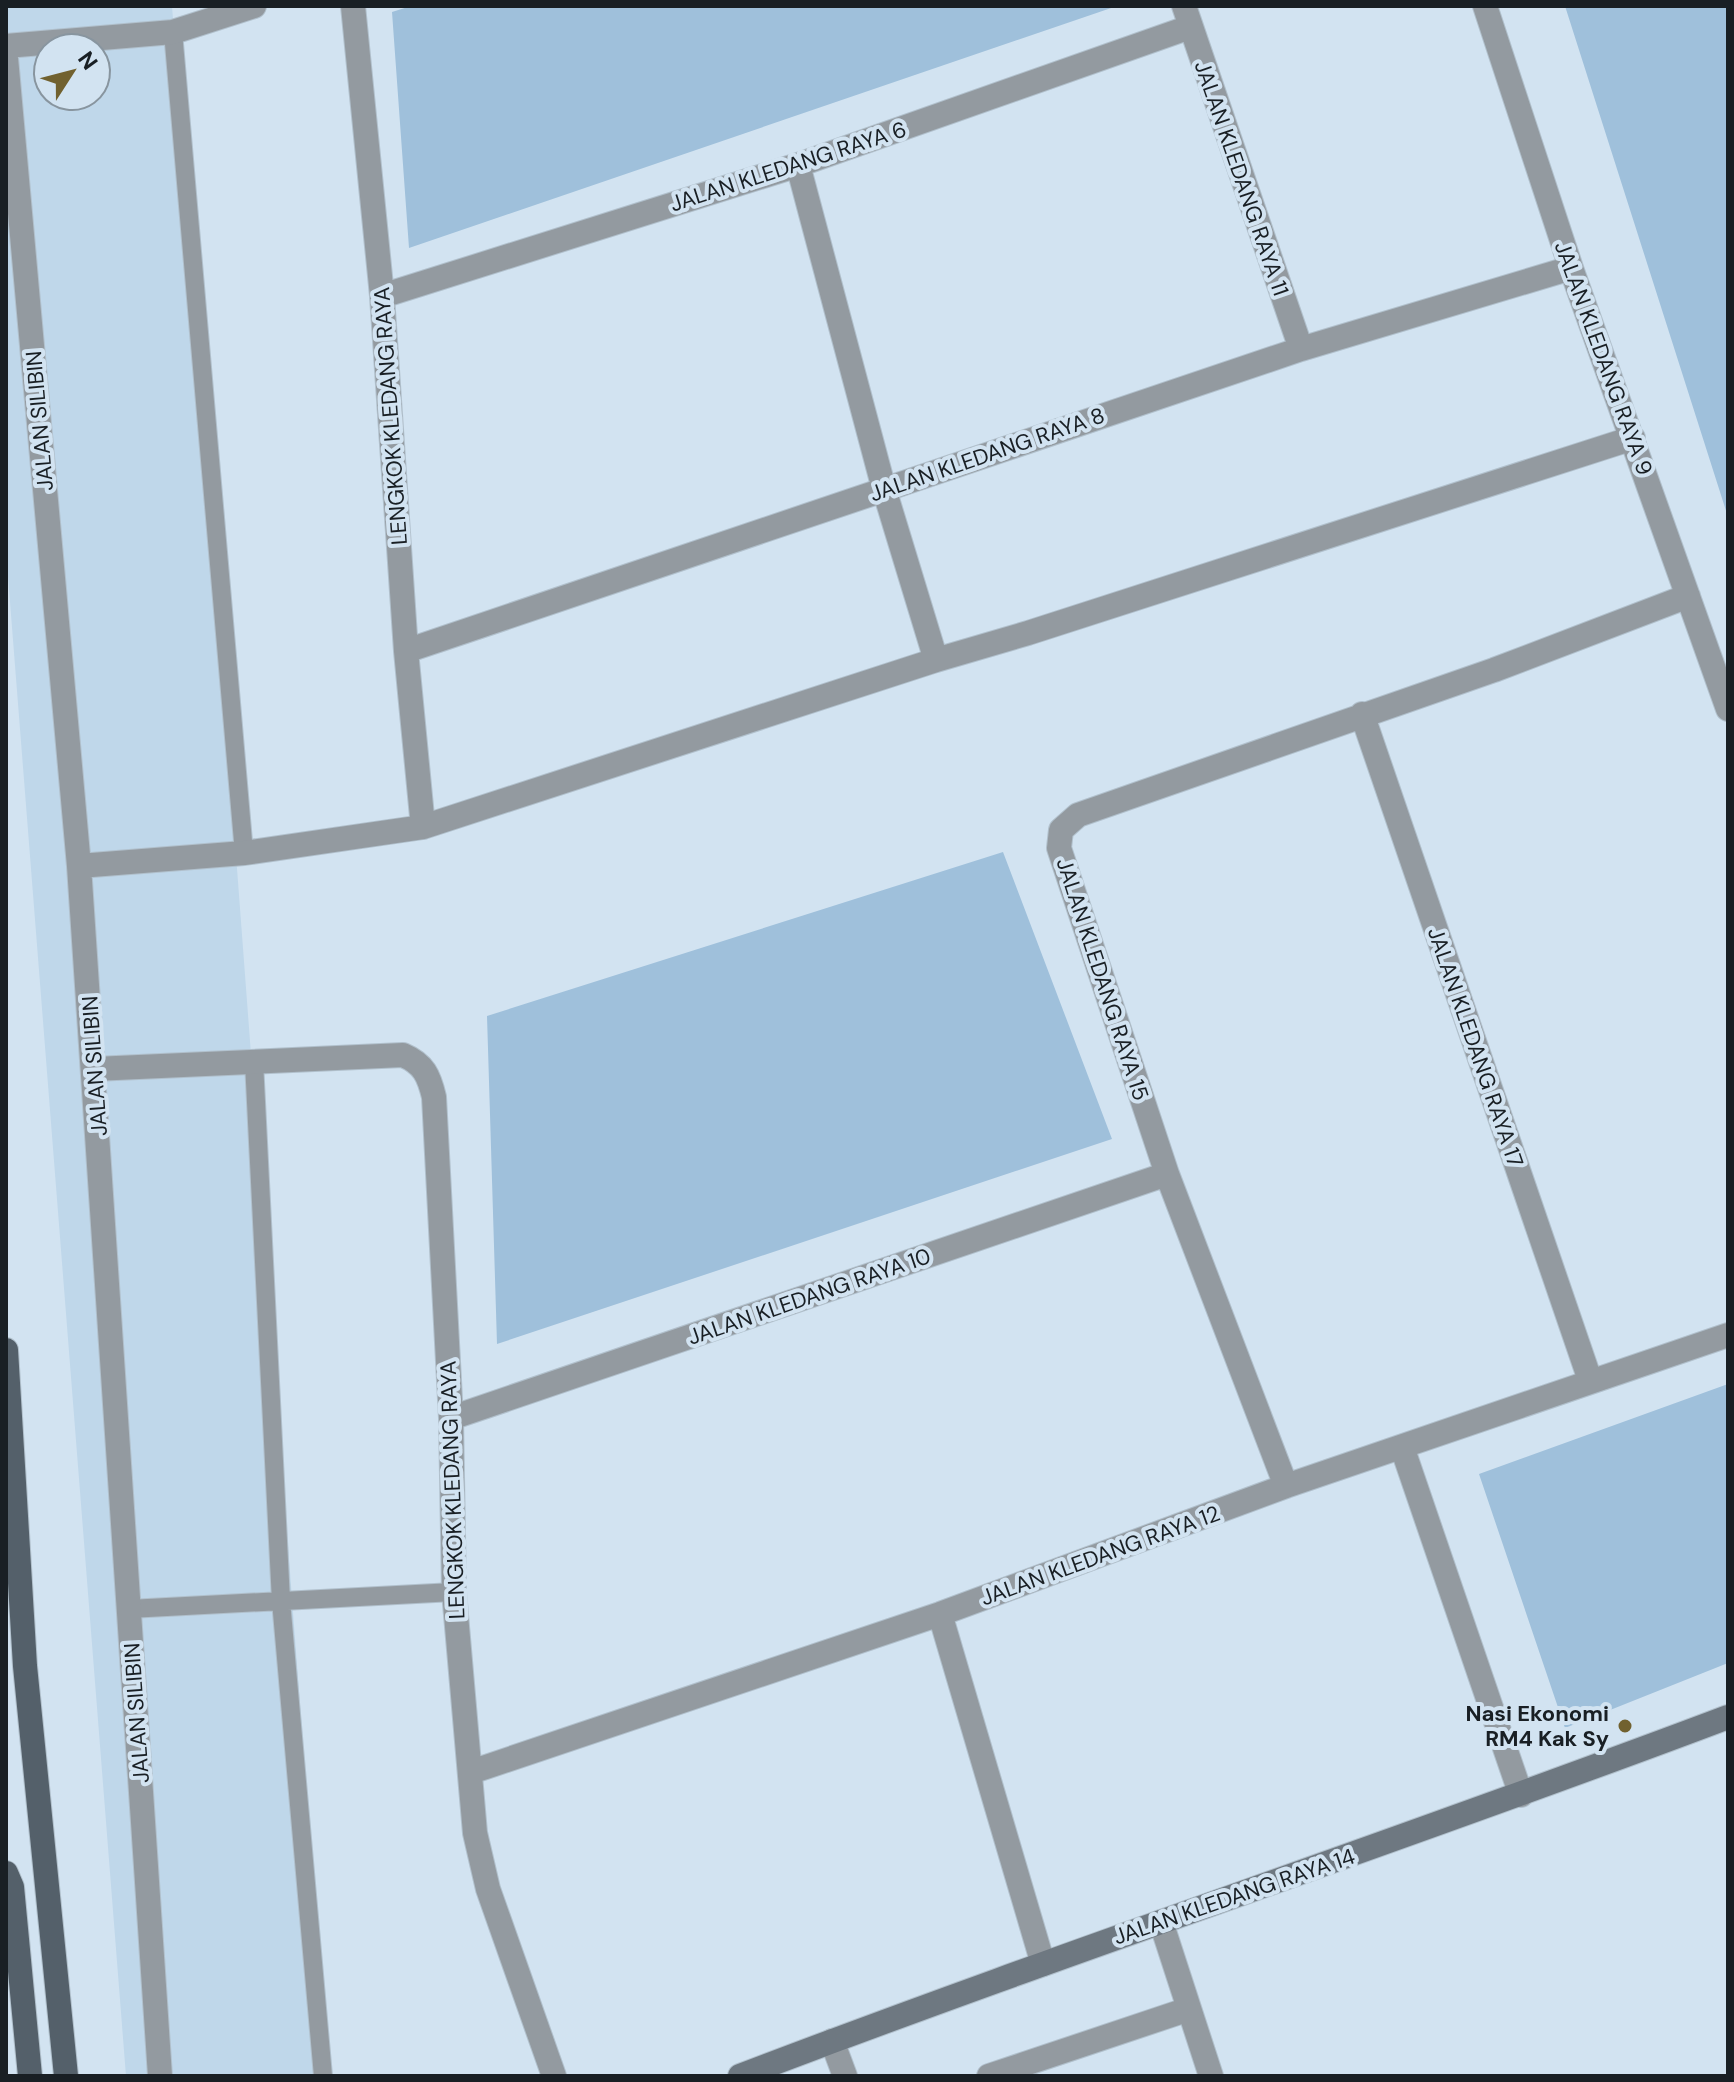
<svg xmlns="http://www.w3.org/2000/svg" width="1734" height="2082" viewBox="0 0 1734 2082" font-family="'DM Sans',sans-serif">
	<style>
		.built { fill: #bfd7ea; fill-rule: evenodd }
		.green { fill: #9fc0db }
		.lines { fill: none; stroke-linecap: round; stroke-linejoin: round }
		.lane-casing { stroke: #b1c0cc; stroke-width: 20 }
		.street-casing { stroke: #b1c0cc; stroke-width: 26 }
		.secondary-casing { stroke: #b1c0cc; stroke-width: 26 }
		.primary-casing { stroke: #b1c0cc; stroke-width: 26 }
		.lane { stroke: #939aa0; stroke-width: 18 }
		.street { stroke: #939aa0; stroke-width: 24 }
		.secondary { stroke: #6e7881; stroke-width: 24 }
		.primary { stroke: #54606a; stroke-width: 24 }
		.poi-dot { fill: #71612f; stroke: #d2e3f1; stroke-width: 3 }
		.labels { text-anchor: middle; stroke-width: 8; stroke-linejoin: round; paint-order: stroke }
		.street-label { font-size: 22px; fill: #191f24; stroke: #d2e3f1 }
		.poi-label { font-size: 22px; font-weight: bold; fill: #191f24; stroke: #d2e3f1; text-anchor: end }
	</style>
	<rect width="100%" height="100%" fill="#d2e3f1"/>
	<path class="built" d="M6 6H172L328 2076H126L6 551ZM48 48H96V96H48Z"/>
	<path class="green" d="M411 6H1117L409 248 392 12Z
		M1565 6H1728V517Z
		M1003 852 1112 1139 497 1344 487 1016Z
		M1728 1384V1663L1565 1728 1479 1474Z"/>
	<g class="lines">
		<defs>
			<path id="lane" d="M173 32 244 853
				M254 1062 281 1601 323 2076
				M129 1609 454 1592"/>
			<path id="street" d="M353 6 382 296 406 651 423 827
				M1184 6 1301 349
				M1485 6 1571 268 1728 709
				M6 46 173 32 254 6
				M6 58 79 866 160 2076
				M798 165 884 489 936 660
				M382 296 798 165 1190 27
				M406 651 1301 349 1571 268
				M1362 714 1590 1380
				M79 866 244 853 423 827 936 660 1028 633 1633 438
				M94 1069 403 1055C424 1064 429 1076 434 1097L451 1418 454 1592 475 1833 488 1889 554 2076
				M451 1418 1167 1174
				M1402 1447 1521 1795
				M1286 1486 1167 1174 1059 848 1061 830 1078 815 1494 670 1688 596
				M940 1614 1043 1964
				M471 1772 940 1614 1286 1486 1728 1335
				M1161 1922 1211 2076
				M832 2041 845 2076
				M989 2076 1189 2009"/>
			<path id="secondary" d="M740 2076C1067 1951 1400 1841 1728 1717"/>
			<path id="primary" d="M6 1350 25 1666 66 2076
				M6 1873 12 1887 30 2076"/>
		</defs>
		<use href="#lane" class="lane-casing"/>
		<use href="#street" class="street-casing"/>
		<use href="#secondary" class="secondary-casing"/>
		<use href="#primary" class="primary-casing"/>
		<use href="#lane" class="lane"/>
		<use href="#street" class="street"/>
		<use href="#secondary" class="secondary"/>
		<use href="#primary" class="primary"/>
	</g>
	<circle class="poi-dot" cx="1625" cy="1726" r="8"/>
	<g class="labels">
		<g class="street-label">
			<text transform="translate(788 166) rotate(-18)" y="8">JALAN KLEDANG RAYA 6</text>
			<text transform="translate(1242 178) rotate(71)" y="8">JALAN KLEDANG RAYA 11</text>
			<text transform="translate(1604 358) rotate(70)" y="8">JALAN KLEDANG RAYA 9</text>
			<text transform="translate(390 416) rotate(-94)" y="8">LENGKOK KLEDANG RAYA</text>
			<text transform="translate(39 421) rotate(-95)" y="8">JALAN SILIBIN</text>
			<text transform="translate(987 454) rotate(-19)" y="8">JALAN KLEDANG RAYA 8</text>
			<text transform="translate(1103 979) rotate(72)" y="8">JALAN KLEDANG RAYA 15</text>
			<text transform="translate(1476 1047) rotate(71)" y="8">JALAN KLEDANG RAYA 17</text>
			<text transform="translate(94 1066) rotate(-94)" y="8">JALAN SILIBIN</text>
			<text transform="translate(809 1296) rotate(-19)" y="8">JALAN KLEDANG RAYA 10</text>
			<text transform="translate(452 1490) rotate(-92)" y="8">LENGKOK KLEDANG RAYA</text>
			<text transform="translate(1100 1555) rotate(-20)" y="8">JALAN KLEDANG RAYA 12</text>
			<text transform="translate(136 1713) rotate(-94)" y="8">JALAN SILIBIN</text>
			<text transform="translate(1234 1896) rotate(-19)" y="8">JALAN KLEDANG RAYA 14</text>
		</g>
		<g class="poi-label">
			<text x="1609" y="1721">Nasi Ekonomi<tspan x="1609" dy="25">RM4 Kak Sy</tspan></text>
		</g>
	</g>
	<rect width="1734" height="2082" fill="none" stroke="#191f24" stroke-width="16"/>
	<g transform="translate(72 72) rotate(54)"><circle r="38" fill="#d2e3f1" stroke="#88959f" stroke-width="2"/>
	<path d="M0-6L14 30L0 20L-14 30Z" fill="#71612f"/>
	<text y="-12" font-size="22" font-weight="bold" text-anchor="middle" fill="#191f24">N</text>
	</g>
</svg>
